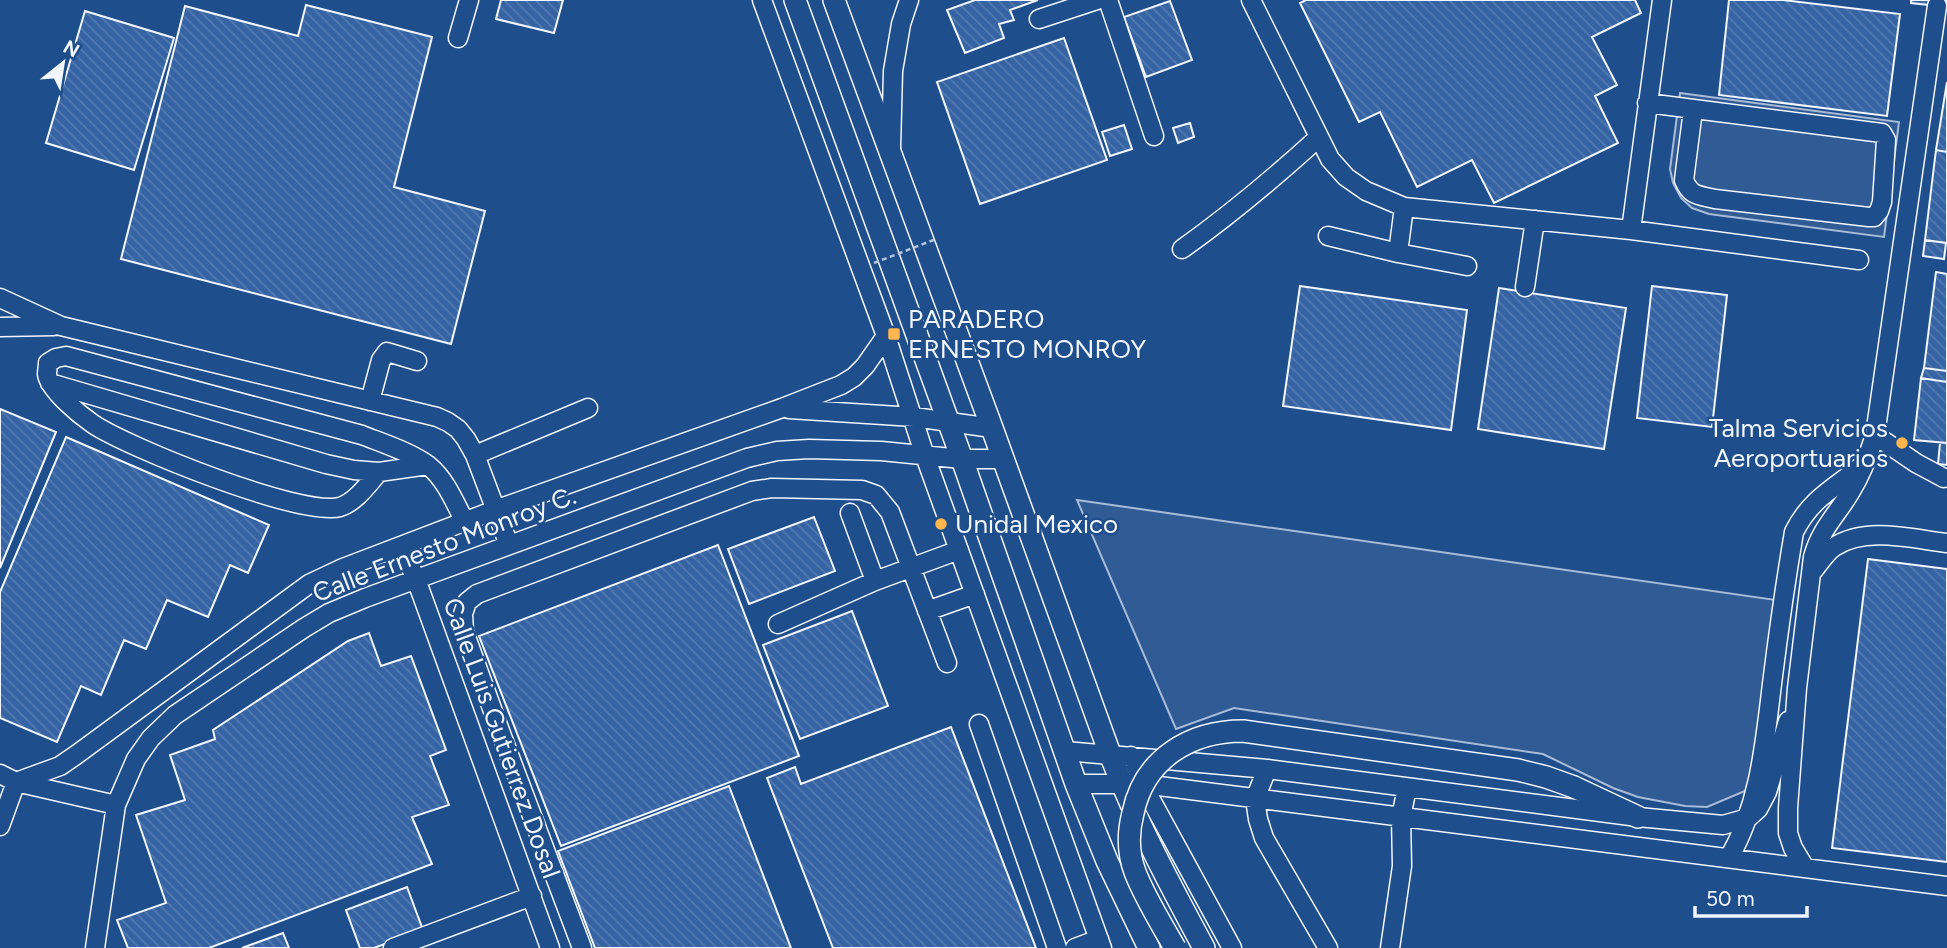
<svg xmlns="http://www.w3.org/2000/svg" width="1947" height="948" viewBox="0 0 1947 948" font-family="Figtree,sans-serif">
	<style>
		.parking { fill: #305b95; stroke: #a8bbd7; stroke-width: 2 }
		.building { fill: url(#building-back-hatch); stroke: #f2f6ff; stroke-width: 2 }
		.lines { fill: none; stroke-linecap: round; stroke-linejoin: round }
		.minor-casing { stroke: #f2f6ff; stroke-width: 21 }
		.major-casing { stroke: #f2f6ff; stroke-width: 24 }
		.minor { stroke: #1f4e8c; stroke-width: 18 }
		.major { stroke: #1f4e8c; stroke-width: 21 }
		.major-bridge-casing { stroke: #f2f6ff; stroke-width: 24; stroke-linecap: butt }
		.path-bridge { stroke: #b3c4dc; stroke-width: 2.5; stroke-dasharray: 5 3.5; stroke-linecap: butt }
		.major-bridge { stroke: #1f4e8c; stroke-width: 21 }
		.poi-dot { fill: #ffb74d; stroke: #1f4e8c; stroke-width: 2.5 }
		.labels { text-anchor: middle; stroke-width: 5; stroke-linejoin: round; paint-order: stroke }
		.poi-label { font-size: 26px; fill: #f2f6ff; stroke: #1f4e8c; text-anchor: start }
		.street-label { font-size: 26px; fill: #f2f6ff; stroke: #1f4e8c }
	</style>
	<defs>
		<pattern id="building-back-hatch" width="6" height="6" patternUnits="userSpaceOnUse" patternTransform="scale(1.75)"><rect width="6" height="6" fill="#3563a3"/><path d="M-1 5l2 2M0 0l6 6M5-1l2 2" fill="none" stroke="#537ab1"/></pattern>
	</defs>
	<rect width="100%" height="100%" fill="#1f4e8c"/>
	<path class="parking" d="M1680 93 1899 122 1884 237 1709 214 1692 208 1681 198 1673 183 1670 169Z
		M1077 500 1776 600 1752 788 1707 807 1685 806 1638 797 1613 788 1543 754 1234 708 1176 729Z"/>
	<path class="building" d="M501 0H563L554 33 496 19Z
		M975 0H1038L1010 10 1014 20 999 24 1004 38 965 53 947 10Z
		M1306 0H1635L1641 13 1592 37 1617 85 1595 96 1618 143 1494 203 1472 160 1417 187 1380 112 1359 122 1300 3Z
		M1729 0H1783L1900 14 1887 116 1719 95Z
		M1911 0H1947V7L1911 3Z
		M1170 1 1192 60 1146 77 1124 17Z
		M306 5 432 37 394 187 485 211 451 344 121 259 185 6 298 36Z
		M85 11 174 38 134 170 46 143Z
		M1064 38 1107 160 980 204 937 82Z
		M1947 82V152L1936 150Z
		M1190 123 1194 137 1178 143 1173 128Z
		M1124 125 1132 149 1110 156 1102 132Z
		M1936 150 1947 152V243L1925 240Z
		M1925 240 1946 243 1944 259 1923 256Z
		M1936 272 1947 274V371L1924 368Z
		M1300 286 1467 310 1451 430 1283 406Z
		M1652 286 1727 295 1712 427 1637 418Z
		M1499 288 1626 308 1604 449 1478 429Z
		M1924 368 1947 371V382L1921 378Z
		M1921 378 1947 382V443L1914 440Z
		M0 409 56 432 0 568Z
		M66 437 269 525 248 573 230 565 208 617 167 600 146 649 124 640 101 695 81 686 57 742 0 718V592Z
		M1940 443H1947V465L1938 464Z
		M814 517 835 571 749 604 728 549Z
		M718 545 799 756 561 846 479 636Z
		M1868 559 1947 569V862L1832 848Z
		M852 611 888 706 800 739 763 645Z
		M369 633 381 666 411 656 446 750 430 756 449 805 412 817 432 864 209 948H128L117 920 166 903 136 815 185 800 170 755 215 739 213 730 348 641Z
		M951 727 1036 948H833L767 778 795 767 801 784Z
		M729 786 791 948H595L558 851Z
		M407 887 423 930 374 948H360L346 910Z
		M283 933 289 948H242Z"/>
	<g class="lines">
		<defs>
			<path id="minor" d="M762 0 886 336 925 456 1102 948
				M1108 0 1154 136
				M1251 0 1330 159 1346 177 1366 191 1404 207 1631 230 1859 260
				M1039 19 1097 0
				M458 38 469 0
				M1647 103 1882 133 1886 140 1882 202 1879 211 1874 217H1869L1715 199C1699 195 1691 197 1684 180L1693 110
				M891 149 893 71 901 24 909 0
				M1631 230 1662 0
				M1328 236 1398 253 1404 207
				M1182 249C1230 215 1275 177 1318 138
				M1398 253 1467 266
				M1525 287 1535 220
				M0 298 61 326 437 417 448 422 458 429 466 439 475 455 509 545
				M0 327 54 326
				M50 383 326 464 354 470 379 472 428 465
				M370 401 381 360 387 352 417 361
				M789 409 914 417 992 428
				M1875 435 1916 463 1944 478
				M475 455 588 408
				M379 472C368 484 356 502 340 507 301 517 129 448 93 424 80 415 49 390 47 374 47 371 48 366 48 363L56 358 66 356 362 435C382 443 413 453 429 466 446 480 455 503 465 522
				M850 513 875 581
				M401 547 416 579 550 948
				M1812 572C1819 564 1826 552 1834 547 1866 526 1912 539 1947 543
				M927 611 975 594
				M778 624 875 581 959 550
				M979 724 1057 948
				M1065 751 1267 769 1638 817 1723 825 1748 818 1758 809 1767 792 1788 721
				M1131 756 1150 798 1232 948
				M1267 769 1255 799 1258 819 1264 838 1328 948
				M0 774 16 782 116 805
				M16 782 60 766 76 755 309 584 343 568 495 510 782 408 841 385 854 377 865 366 886 336
				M1076 784H1143L1947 886
				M0 826 16 782
				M1729 858C1761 802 1765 739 1773 676 1779 628 1786 579 1794 532 1810 500 1832 489 1859 468
				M1805 868 1793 848 1788 833V808L1797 688 1813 557C1821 528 1837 515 1851 491 1862 473 1869 454 1875 435L1937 6
				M95 948 116 805 136 759 151 738 175 715 304 628 329 613 365 598 747 458 777 451 809 449 881 451 962 459H1003
				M393 948 532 896
				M582 948 503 739 464 631 463 614 467 602 477 594 752 491 772 488 862 490 876 495 890 512 947 663
				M1075 948 1099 939
				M1390 948 1402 866 1401 817 1407 788"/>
			<path id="major" d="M795 0 962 459 1076 784 1107 861 1149 948
				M834 0 992 428 1110 754C1136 821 1170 885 1204 948
				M1574 787 1638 817"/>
		</defs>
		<use href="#minor" class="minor-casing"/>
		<use href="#major" class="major-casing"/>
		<use href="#minor" class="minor"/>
		<use href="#major" class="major"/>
		<defs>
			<path id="major-bridge" d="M1175 948C1161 923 1145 898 1135 872 1128 853 1128 832 1133 813 1144 759 1190 731 1243 731L1518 770 1546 777 1574 787"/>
		</defs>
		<use href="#major-bridge" class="major-bridge-casing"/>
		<path class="path-bridge" d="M874 263 936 239"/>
		<use href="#major-bridge" class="major-bridge"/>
	</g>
	<g class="poi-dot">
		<rect x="887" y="327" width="14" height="14" rx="3.5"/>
		<circle cx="1902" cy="443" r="7"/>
		<circle cx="941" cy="524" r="7"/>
	</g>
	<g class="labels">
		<g class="poi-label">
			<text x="908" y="328">PARADERO<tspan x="908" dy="30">ERNESTO MONROY</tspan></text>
			<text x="1888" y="437" text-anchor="end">Talma Servicios<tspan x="1888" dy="30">Aeroportuarios</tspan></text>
			<text x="955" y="533">Unidal Mexico</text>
		</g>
		<g class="street-label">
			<text transform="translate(444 544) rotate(-21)" y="9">Calle Ernesto Monroy C.</text>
			<text transform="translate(502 738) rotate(70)" y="9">Calle Luis Gutierrez Dosal</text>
		</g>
	</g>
	<g transform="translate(63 63) rotate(30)" stroke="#1f4e8c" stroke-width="5" paint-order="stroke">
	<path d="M0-5L12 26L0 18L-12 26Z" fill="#f2f6ff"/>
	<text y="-10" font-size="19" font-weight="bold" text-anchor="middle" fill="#f2f6ff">N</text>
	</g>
	<path d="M1695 906v10h112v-10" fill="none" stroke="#f2f6ff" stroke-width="3.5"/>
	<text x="1706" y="906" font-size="21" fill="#f2f6ff" stroke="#1f4e8c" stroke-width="5" paint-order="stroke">50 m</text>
</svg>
